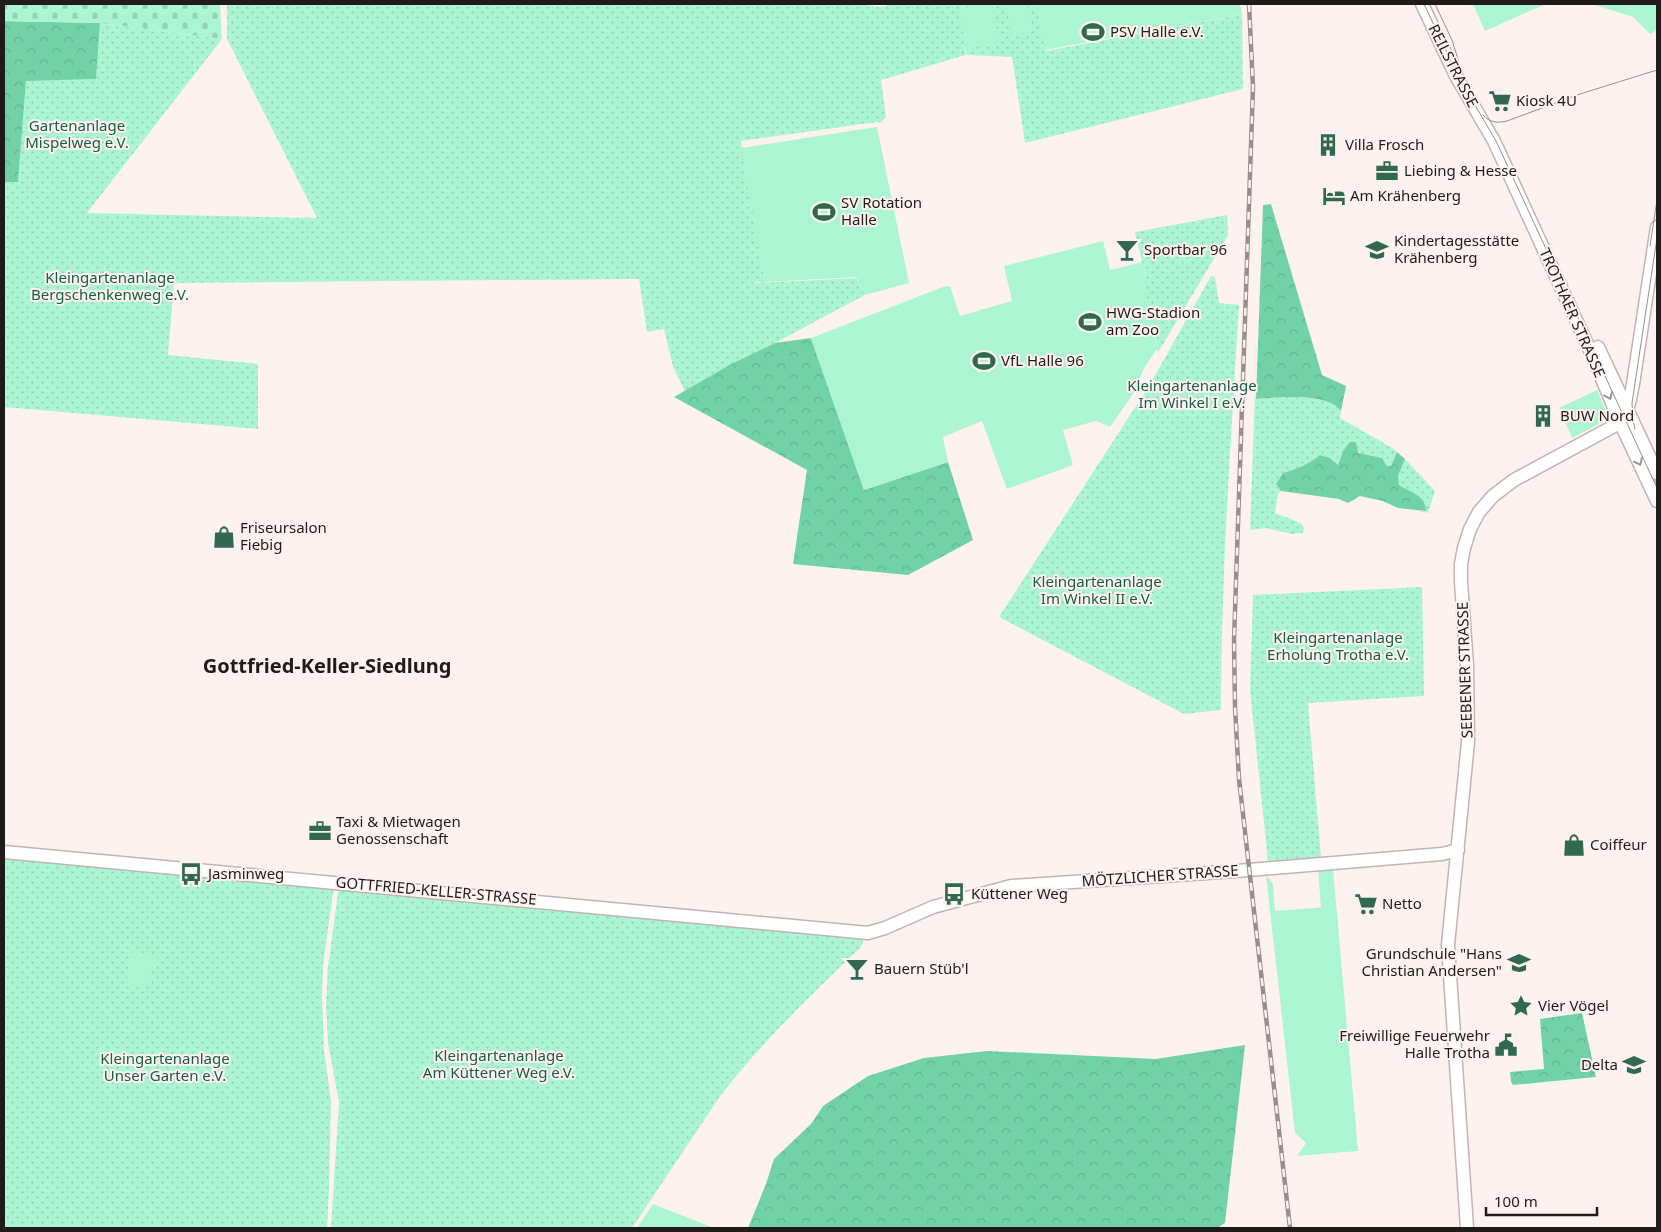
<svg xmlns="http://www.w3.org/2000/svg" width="1661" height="1232" viewBox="0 0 1661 1232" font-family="'Noto Sans',sans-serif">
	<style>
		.grass { fill: url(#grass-dots) }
		.forest { fill: url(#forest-crowns) }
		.cemetery { fill: url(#cemetery-stones) }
		.park { fill: #acf5d2 }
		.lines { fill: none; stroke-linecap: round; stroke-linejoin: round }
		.secondary-casing { stroke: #c2b4b2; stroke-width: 15 }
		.secondary { stroke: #fff; stroke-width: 12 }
		.tram { stroke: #978f8d; stroke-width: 1 }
		.rail-casing { stroke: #978f8d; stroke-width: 4.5 }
		.rail { stroke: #fef2f0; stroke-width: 2.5; stroke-dasharray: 8; stroke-linecap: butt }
		.oneway { stroke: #9b9898 }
		.labels { text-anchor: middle; stroke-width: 4; stroke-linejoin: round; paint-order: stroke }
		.poi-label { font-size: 15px; fill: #201b1a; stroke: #fef2f0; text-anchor: start }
		.street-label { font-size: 15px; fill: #201b1a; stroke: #fef2f0 }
		.park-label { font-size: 15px; fill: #135f43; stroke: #fef2f0 }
		.district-label { font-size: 20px; font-weight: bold; fill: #201b1a; stroke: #fef2f0 }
	</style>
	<defs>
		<pattern id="grass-dots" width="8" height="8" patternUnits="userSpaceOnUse" patternTransform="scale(1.25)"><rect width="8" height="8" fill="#acf5d2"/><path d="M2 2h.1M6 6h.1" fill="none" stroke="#94d1b4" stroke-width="1.8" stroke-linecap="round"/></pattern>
		<pattern id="forest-crowns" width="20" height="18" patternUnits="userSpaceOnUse" patternTransform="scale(1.25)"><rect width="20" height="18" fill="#71d2a7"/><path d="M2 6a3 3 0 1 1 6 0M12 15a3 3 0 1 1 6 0" fill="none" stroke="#62b48f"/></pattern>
		<pattern id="cemetery-stones" width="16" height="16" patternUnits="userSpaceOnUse" patternTransform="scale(1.25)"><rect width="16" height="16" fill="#acf5d2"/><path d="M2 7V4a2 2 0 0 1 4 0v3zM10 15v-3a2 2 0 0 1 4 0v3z" fill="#94d1b4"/></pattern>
	</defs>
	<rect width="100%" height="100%" fill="#fef2f0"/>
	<path class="grass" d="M227 4H857L880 7 894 4H1037L1046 51 1242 14 1243 89 1025 143 1012 57 967 55 964 44 966 55 881 80 886 117 880 123 877 122 741 141 765 282 746 283H758L856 278 865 295 775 343 731 364 685 391 673 367 664 329 647 332 639 279 174 283 168 355 258 364V429L4 407V182H18L26 80 96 79 100 23 222 39 87 213 317 218 227 39Z
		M1227 215 1228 235 1159 351 1143 280 1146 279 1135 232Z
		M1211 276 1215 277 1219 303 1239 305C1231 440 1221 575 1221 710L1184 714 999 617 1149 386Z
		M1255 391 1256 399C1277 397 1328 392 1341 411L1340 418 1391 447 1397 452 1391 466H1387L1382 458 1343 451 1338 465 1330 458 1320 455C1309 464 1297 469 1283 473L1276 484 1281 491 1278 494 1275 513 1301 523 1304 528 1303 533 1292 534 1266 528 1250 530Z
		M1405 459 1435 491 1428 513 1420 511H1426C1426 495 1410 493 1399 485L1398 476Z
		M1422 587 1424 696 1308 703 1321 857 1268 861 1250 690 1253 595Z
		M4 858 334 886 323 965 322 995 324 1049 331 1102 329 1189 327 1228H4Z
		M339 886 865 935 861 947C812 994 763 1041 721 1095L632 1228H331L339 1102 328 1043 326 1004 328 966Z"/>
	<path class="forest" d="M4 21 100 23 96 79 26 81 18 182H4Z
		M1271 204 1322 375 1346 386 1341 411C1328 392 1277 397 1256 399L1263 205Z
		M811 338 864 490 948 462 973 540 908 575 793 564 807 470 674 397 731 364 775 343Z
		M1350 442H1356L1358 453 1382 458 1387 466H1391L1397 452 1405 459 1398 476 1399 485C1411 493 1426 495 1426 511L1398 508 1383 501 1360 496 1348 503 1339 499 1281 491 1276 484 1283 473C1297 469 1309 464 1320 455L1330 458 1338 465 1343 451Z
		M1582 1013 1596 1077 1513 1085 1511 1082 1510 1072 1544 1069 1540 1019Z
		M1245 1045 1225 1223 1217 1228H748L766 1184 774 1159 811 1124 823 1106 868 1076 924 1058 987 1051 1156 1059Z"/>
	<path class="cemetery" d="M4 4H220L222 39 100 23 4 21Z"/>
	<path class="park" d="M985 4H992L999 43 966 49 959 9Z
		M1006 4H1027L1032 32 1012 35Z
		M1037 4H1240L1242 14 1045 50Z
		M1473 4H1546L1485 31Z
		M1592 4H1657V30L1650 34 1633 17Z
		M877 127 909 283 865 295 856 277 765 282 741 148Z
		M1103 241 1110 270 1142 262 1146 279 1143 280 1159 352 1156 350 1143 370 1135 391 1110 427 1096 421 1063 430 1073 465 1007 489 982 421 943 437 948 462 864 490 811 338 943 287 950 286 960 316 1012 301 1004 266Z
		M1597 390 1606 411V417L1597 425 1572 438 1559 408Z
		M1333 869 1358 1151 1297 1156 1306 1143 1295 1133 1266 875 1273 884 1275 911 1315 908 1321 907 1318 870Z
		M129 952 159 955 144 988 127 986Z
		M653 1204 714 1228H637Z"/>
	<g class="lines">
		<defs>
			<path id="secondary" d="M1422 4 1456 76 1494 141 1593 357 1620 422 1657 501
				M1598 347 1657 473
				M4 852 868 933 885 928 933 907 1011 886 1237 871 1442 854 1458 850
				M1467 1228 1448 945 1468 742 1467 665 1461 582V564L1464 548 1470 529 1479 512 1493 496 1514 480 1616 425C1629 416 1630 398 1633 384L1657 227"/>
		</defs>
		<use href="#secondary" class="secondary-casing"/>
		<use href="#secondary" class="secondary"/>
		<path class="tram" d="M1424 4 1458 76 1496 141 1657 488
			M1435 4 1452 40 1461 69
			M1483 115C1490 123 1497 123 1507 121L1580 94 1657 70
			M1650 246 1657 200
			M1635 429 1633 420 1632 403 1657 238"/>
		<defs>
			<path id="rail" d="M1249 4 1253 87 1234 640 1235 707 1239 779 1290 1228"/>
		</defs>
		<use href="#rail" class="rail-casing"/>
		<use href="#rail" class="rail"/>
	</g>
	<defs><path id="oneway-chevron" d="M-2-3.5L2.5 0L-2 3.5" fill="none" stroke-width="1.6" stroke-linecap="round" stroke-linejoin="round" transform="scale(1.25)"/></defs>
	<g class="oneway">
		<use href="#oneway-chevron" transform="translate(1609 396) rotate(67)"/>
		<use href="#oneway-chevron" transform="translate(1639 462) rotate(65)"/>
	</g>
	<defs>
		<symbol id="stadium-bare" viewBox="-9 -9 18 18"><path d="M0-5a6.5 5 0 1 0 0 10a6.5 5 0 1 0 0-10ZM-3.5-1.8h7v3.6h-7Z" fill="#306850" stroke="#fef2f0" stroke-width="2.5" paint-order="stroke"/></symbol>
		<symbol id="supermarket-bare" viewBox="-9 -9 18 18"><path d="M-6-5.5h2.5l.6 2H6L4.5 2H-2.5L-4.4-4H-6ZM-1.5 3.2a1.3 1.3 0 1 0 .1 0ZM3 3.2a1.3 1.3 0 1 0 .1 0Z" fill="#306850" stroke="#fef2f0" stroke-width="2.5" paint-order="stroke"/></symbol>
		<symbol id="building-bare" viewBox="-9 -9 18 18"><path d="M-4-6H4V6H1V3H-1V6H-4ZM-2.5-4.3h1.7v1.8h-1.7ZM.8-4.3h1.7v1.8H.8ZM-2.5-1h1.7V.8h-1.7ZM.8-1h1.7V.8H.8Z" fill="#306850" stroke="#fef2f0" stroke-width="2.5" paint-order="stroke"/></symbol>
		<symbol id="office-bare" viewBox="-9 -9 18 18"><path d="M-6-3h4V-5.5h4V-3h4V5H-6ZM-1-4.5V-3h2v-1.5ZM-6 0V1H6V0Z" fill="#306850" stroke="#fef2f0" stroke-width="2.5" paint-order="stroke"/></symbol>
		<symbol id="hotel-bare" viewBox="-9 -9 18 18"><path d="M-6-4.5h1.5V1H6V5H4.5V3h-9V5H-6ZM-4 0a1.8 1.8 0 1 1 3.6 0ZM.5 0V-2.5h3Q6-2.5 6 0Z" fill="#306850" stroke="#fef2f0" stroke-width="2.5" paint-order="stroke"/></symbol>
		<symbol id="bar-bare" viewBox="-9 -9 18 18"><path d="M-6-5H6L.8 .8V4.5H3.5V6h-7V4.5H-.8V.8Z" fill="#306850" stroke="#fef2f0" stroke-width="2.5" paint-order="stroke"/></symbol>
		<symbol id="school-bare" viewBox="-9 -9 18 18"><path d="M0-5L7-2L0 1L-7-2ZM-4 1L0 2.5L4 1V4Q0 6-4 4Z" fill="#306850" stroke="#fef2f0" stroke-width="2.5" paint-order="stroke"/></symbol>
		<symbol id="shop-bare" viewBox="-9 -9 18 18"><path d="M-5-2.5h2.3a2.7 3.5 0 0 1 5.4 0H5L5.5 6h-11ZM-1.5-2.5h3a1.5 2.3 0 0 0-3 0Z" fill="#306850" stroke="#fef2f0" stroke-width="2.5" paint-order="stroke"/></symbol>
		<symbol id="bus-bare" viewBox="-9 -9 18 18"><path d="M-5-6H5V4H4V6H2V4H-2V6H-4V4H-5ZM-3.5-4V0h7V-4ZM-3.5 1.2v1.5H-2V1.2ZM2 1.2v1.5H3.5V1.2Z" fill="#306850" stroke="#fef2f0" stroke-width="2.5" paint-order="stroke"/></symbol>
		<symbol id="sight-bare" viewBox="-9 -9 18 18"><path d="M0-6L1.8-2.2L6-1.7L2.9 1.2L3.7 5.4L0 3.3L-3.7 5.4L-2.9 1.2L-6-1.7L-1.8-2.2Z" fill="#306850" stroke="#fef2f0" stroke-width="2.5" paint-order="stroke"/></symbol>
		<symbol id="civic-bare" viewBox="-9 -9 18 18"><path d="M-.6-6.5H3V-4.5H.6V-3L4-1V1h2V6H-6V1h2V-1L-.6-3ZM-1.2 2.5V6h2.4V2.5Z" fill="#306850" stroke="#fef2f0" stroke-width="2.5" paint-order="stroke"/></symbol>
	</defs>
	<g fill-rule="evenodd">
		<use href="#stadium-bare" x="1077" y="16" width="32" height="32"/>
		<use href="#supermarket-bare" x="1484" y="85" width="32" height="32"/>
		<use href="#building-bare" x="1312" y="129" width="32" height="32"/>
		<use href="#office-bare" x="1371" y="155" width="32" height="32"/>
		<use href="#hotel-bare" x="1318" y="180" width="32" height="32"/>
		<use href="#stadium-bare" x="808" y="196" width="32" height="32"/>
		<use href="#bar-bare" x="1111" y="234" width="32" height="32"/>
		<use href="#school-bare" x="1361" y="234" width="32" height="32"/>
		<use href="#stadium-bare" x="1074" y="306" width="32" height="32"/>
		<use href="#stadium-bare" x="968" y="345" width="32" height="32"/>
		<use href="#building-bare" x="1527" y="400" width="32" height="32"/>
		<use href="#shop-bare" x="208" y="521" width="32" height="32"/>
		<use href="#office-bare" x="304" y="815" width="32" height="32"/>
		<use href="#shop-bare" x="1558" y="829" width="32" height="32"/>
		<use href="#bus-bare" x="175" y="858" width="32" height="32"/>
		<use href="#bus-bare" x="938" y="878" width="32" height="32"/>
		<use href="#supermarket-bare" x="1350" y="888" width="32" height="32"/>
		<use href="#school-bare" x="1503" y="947" width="32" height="32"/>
		<use href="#bar-bare" x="841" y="953" width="32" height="32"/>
		<use href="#sight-bare" x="1505" y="990" width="32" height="32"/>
		<use href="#civic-bare" x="1490" y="1029" width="32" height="32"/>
		<use href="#school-bare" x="1618" y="1049" width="32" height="32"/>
	</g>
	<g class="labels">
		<g class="poi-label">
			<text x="1110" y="37">PSV Halle e.V.</text>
			<text x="1516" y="106">Kiosk 4U</text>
			<text x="1345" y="150">Villa Frosch</text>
			<text x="1404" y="176">Liebing &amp; Hesse</text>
			<text x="1350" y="201">Am Krähenberg</text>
			<text x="841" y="208">SV Rotation<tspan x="841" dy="17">Halle</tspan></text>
			<text x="1394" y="246">Kindertagesstätte<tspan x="1394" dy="17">Krähenberg</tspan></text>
			<text x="1144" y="255">Sportbar 96</text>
			<text x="1106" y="318">HWG-Stadion<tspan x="1106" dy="17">am Zoo</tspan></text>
			<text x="1001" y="366">VfL Halle 96</text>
			<text x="1560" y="421">BUW Nord</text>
			<text x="240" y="533">Friseursalon<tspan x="240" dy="17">Fiebig</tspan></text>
			<text x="336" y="827">Taxi &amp; Mietwagen<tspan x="336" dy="17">Genossenschaft</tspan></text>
			<text x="1590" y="850">Coiffeur</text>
			<text x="208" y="879">Jasminweg</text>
			<text x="971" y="899">Küttener Weg</text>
			<text x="1382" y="909">Netto</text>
			<text x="1502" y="959" text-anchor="end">Grundschule "Hans<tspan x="1502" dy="17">Christian Andersen"</tspan></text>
			<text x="874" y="974">Bauern Stüb'l</text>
			<text x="1538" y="1011">Vier Vögel</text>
			<text x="1490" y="1041" text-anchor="end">Freiwillige Feuerwehr<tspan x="1490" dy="17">Halle Trotha</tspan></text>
			<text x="1618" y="1070" text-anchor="end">Delta</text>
		</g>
		<g class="street-label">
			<text transform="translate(1453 66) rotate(63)" y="5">REILSTRASSE</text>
			<text transform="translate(1572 313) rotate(66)" y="5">TROTHAER STRASSE</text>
			<text transform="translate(1465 670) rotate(-92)" y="5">SEEBENER STRASSE</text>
			<text transform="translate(1160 876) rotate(-4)" y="5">MÖTZLICHER STRASSE</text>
			<text transform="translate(436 891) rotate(5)" y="5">GOTTFRIED-KELLER-STRASSE</text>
		</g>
		<g class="park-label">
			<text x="77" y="131">Gartenanlage<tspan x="77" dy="17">Mispelweg e.V.</tspan></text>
			<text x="110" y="283">Kleingartenanlage<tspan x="110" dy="17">Bergschenkenweg e.V.</tspan></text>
			<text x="1192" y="391">Kleingartenanlage<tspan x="1192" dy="17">Im Winkel I e.V.</tspan></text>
			<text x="1097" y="587">Kleingartenanlage<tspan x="1097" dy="17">Im Winkel II e.V.</tspan></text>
			<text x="1338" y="643">Kleingartenanlage<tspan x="1338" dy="17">Erholung Trotha e.V.</tspan></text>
			<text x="499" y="1061">Kleingartenanlage<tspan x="499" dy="17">Am Küttener Weg e.V.</tspan></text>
			<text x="165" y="1064">Kleingartenanlage<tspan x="165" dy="17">Unser Garten e.V.</tspan></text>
		</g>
		<g class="district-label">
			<text x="327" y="673">Gottfried-Keller-Siedlung</text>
		</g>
	</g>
	<rect width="1661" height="1232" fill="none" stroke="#201b1a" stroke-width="10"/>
	<path d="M1486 1207v8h111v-8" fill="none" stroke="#201b1a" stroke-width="2.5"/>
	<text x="1494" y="1207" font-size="15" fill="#201b1a" stroke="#fef2f0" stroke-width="4" paint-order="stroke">100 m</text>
</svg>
